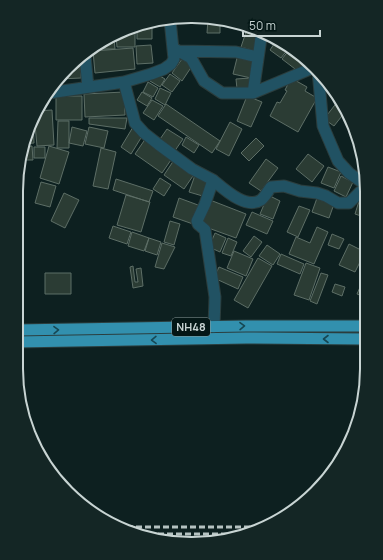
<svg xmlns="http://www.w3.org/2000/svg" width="383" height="560" viewBox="0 0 383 560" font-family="Manrope,sans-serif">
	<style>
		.building { fill: #2b3c34; stroke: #5d6e66 }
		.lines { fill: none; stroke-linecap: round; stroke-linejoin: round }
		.minor-casing { stroke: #2b3d3d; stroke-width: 13 }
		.trunk-casing { stroke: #2b3d3d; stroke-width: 13 }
		.minor { stroke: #215263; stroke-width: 11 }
		.trunk { stroke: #3290ae; stroke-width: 11 }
		.rail { stroke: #b5c2c1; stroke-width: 3; stroke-dasharray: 6 3; stroke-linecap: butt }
		.oneway { stroke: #164753 }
		.labels { text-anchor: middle; stroke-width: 3; stroke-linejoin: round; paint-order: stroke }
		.shield { fill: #041716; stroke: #8d9b9a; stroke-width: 1 }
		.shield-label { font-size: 11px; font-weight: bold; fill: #c8d4d3 }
		.rim { fill: none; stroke: #c8d4d3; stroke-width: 2 }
	</style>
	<rect width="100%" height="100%" fill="#0d2020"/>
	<path class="building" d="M208 19 220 22V33H207Z
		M152 24V39H137V27Z
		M135 31V47H117L116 35 121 32Z
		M246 32 260 36 255 51 241 47Z
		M109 39H114L115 49H97V48Z
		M276 41 288 49 281 58 270 50Z
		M151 45 153 63 137 64 136 46Z
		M133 48 135 69 95 73 93 51Z
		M289 50 307 61 299 72 282 59Z
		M238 54 255 59 251 78 233 74Z
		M182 59 192 66 182 81 172 73Z
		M80 65 81 78 59 79 67 68 70 66Z
		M155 73 165 79 160 87 150 81Z
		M170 74 180 81 172 92 162 85Z
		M250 78 251 87 237 89 236 79Z
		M291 78 307 87 305 91 317 98 298 132 270 116 277 102 280 103 287 91 285 90Z
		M148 82 158 88 153 97 143 92Z
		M160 88 171 93 165 105 155 99Z
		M124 92 125 115 85 117 84 94Z
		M142 92 152 98 147 106 137 100Z
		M56 96H82V120H56Z
		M247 96 262 102 251 127 237 121Z
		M152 100 163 106 154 120 143 113Z
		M338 101 345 112 334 126 324 119Z
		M166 104 220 141 212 153 158 116Z
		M52 110 54 145 37 146 34 114 36 111Z
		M33 118 34 143 24 144Z
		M89 118H127L125 129 89 124Z
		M58 121H69V148H57Z
		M230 122 242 129 229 156 216 149Z
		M72 127 87 131 83 146 69 143Z
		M89 127 108 131 104 148 85 144Z
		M133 127 144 133 131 154 121 147Z
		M167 129 183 139 174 152 158 142Z
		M186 137 199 145 194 153 182 145Z
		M146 138 173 157 162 173 135 154Z
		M256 138 264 146 249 161 241 153Z
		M23 146 24 161H19V157Z
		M32 146 33 160H26L25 147Z
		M49 146 69 152 59 184 40 178Z
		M34 147H45V158H34Z
		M101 148 116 152 108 189 93 186Z
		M308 154 324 166 312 182 296 169Z
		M266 159 278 168 261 191 249 183Z
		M174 160 195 173 184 189 164 175Z
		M328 167 341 172 334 188 321 183Z
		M195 175 211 181 206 197 189 192Z
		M341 176 353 182 346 197 334 191Z
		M160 178 171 185 164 196 153 189Z
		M116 179 153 191 149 202 113 190Z
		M41 182 56 186 50 207 35 203Z
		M64 193 79 200 65 228 51 221Z
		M126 195 150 202 141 232 117 225Z
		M268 195 280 201 273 219 260 214Z
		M179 198 198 205 193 224 173 217Z
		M317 198 334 204 329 218 312 212Z
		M360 198 367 200V218L355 214Z
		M210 200 246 214 236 238 200 225Z
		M299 206 310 210 298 237 287 232Z
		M252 212 273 221 267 234 246 225Z
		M170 221 180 224 174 245 164 242Z
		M113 226 131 232 127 244 109 238Z
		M317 227 328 232 314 264 289 254 296 237 310 243Z
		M132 232 149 238 144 251 128 246Z
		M215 233 226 238 220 252 209 247Z
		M332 234 344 239 339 249 328 245Z
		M254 236 262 242 251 257 243 251Z
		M149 238 161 242 157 255 145 251Z
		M228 238 237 242 231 256 222 253Z
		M162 243 175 247 164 269 155 267Z
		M349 244 365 252 355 272 339 265Z
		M267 245 280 254 273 265 259 256Z
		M234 251 253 259 246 276 227 268Z
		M281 254 304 264 300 274 277 264Z
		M258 258 272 266 248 308 234 300Z
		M306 263 320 268 309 300 294 295Z
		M133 266 135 282H138L136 269 141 268 143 286 133 288 130 267Z
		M219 267 243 277 238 289 214 278Z
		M45 273H71V294H45Z
		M321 273 328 275 317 304 310 301Z
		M365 276H366L365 297 357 294Z
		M335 284 345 287 342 296 332 292Z"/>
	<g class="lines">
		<defs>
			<path id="minor" d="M173 48 191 58 204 81 222 93H253L315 67
				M179 51 236 52 258 57
				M85 56 88 87
				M318 71 323 126 338 161 349 173 366 185
				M124 82 135 123 144 133 158 144 192 169 213 180 205 204 197 221 198 224 205 230 215 297 214 327
				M49 93 124 82 151 74 164 69 171 64 174 59 170 20
				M253 93 262 31
				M213 180C224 189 246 210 261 200 265 197 268 191 271 187L284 186 300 191 317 193 326 196 338 203H349L360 192 367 190"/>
			<path id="trunk" d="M17 330 246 326H365
				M16 342 246 338 365 339"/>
		</defs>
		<use href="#minor" class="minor-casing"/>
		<use href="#trunk" class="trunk-casing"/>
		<use href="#minor" class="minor"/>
		<use href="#trunk" class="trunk"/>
		<path class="rail" d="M118 527H261
			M140 534H242"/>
	</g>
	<defs><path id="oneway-chevron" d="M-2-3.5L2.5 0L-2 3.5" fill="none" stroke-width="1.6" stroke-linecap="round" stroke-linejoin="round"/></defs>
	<g class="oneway">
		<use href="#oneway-chevron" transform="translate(242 326) rotate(-1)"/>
		<use href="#oneway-chevron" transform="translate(56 330) rotate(-1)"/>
		<use href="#oneway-chevron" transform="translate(326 339) rotate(-180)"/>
		<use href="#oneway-chevron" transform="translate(154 340) rotate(179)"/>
	</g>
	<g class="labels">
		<rect class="shield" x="172" y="318" width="38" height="18" rx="3"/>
		<g class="shield-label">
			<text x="191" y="331">NH48</text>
		</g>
	</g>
	<path d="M0 0H383V560H0ZM191 23H192A168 168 0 0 1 360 191V369A168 168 0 0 1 192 537H191A168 168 0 0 1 23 369V191A168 168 0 0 1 191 23Z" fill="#142625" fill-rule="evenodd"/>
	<path class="rim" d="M191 23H192A168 168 0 0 1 360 191V369A168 168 0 0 1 192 537H191A168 168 0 0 1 23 369V191A168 168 0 0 1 191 23Z"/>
	<path d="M243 30v6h77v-6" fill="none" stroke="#c8d4d3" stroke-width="2"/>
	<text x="249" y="30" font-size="12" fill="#c8d4d3" stroke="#041716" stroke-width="3" paint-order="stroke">50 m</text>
</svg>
